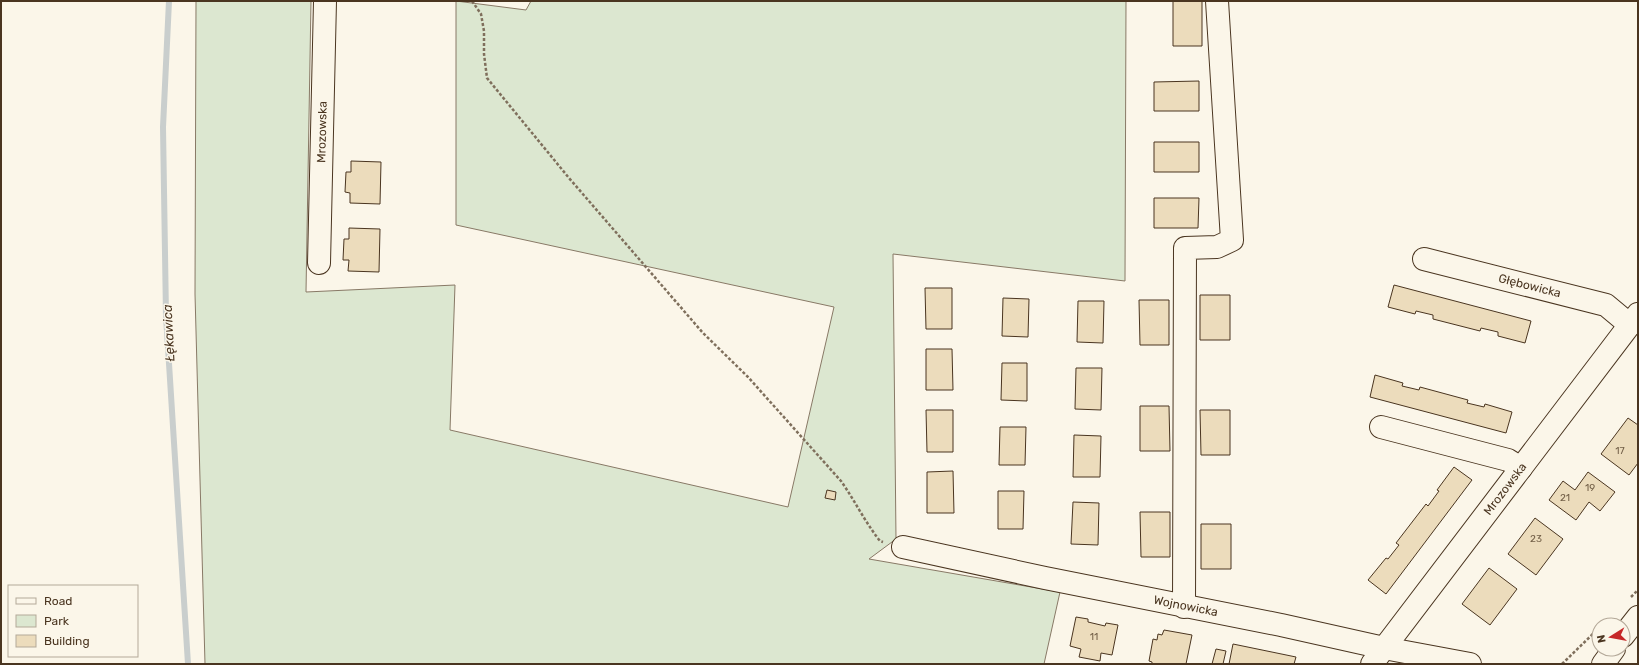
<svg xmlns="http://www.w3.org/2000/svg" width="1639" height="665" viewBox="0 0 1639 665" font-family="Rubik,sans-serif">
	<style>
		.green { fill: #dce7d0; stroke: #887966 }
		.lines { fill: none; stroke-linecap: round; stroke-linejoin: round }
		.stream { stroke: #c9cecd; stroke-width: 6 }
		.building { fill: #ecdcbc; stroke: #4a3520 }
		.minor-casing { stroke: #4a3520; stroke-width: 24 }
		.path { stroke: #7f6f5c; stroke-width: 2.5; stroke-dasharray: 3 2; stroke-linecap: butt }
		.minor { stroke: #fbf6e9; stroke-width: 22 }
		.labels { text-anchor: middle; stroke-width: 3; stroke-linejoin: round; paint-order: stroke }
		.number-label { font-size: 10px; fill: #725f47 }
		.street-label { font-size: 12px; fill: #4a3520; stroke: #fbf6e9 }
		.water-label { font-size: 13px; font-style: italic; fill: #4a3520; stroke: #fbf6e9 }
	</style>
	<rect width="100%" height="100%" fill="#fbf6e9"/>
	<path class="green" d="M196 1H311L306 292 455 285 450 430 788 507 834 307 456 225V1L526 10 531 1H1126L1125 281 893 254 896 539 869 559 1060 592 1044 664H205L195 294Z"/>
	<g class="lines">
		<path class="stream" d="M169 1 163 127 166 316 188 664"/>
	</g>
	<path class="building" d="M1173 1H1202V46H1173Z
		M1199 81V111H1154V82Z
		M1154 142H1199V172H1154Z
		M351 161 381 162 380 204 350 203V193L345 192 346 172H351Z
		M1154 198H1199L1198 228H1154Z
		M349 228 380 229 379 272 348 271 349 260H343L344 239H349Z
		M1394 285 1531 321 1525 343 1498 336V332L1481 328 1480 331 1433 319V315L1416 311 1415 314 1388 307Z
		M925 288H952V329H926Z
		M1200 295H1230V340H1200Z
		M1003 298 1029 299 1028 337 1002 336Z
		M1139 300H1169V345H1140Z
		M1078 301H1104L1103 343 1077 342Z
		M926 349H952L953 390H926Z
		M1002 363H1027V401L1001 400Z
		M1076 368H1102L1101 410 1075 409Z
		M1375 375 1403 383 1402 386 1419 390 1420 387 1468 400 1467 403 1484 407 1485 404 1512 412 1506 433 1370 397Z
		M1140 406H1169L1170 451H1140Z
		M926 410H953V452H927Z
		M1200 410H1230V455H1201Z
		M1628 418 1638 425V463L1629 475 1601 454Z
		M1000 427H1026L1025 465H999Z
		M1074 435 1101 436 1100 477H1073Z
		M1454 467 1472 480 1386 594 1368 580 1386 558 1388 559 1399 545 1396 543 1426 504 1428 506 1439 491 1437 490Z
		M953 471 954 513H927V472Z
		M1588 472 1615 492 1600 511 1589 502 1576 520 1549 500 1563 481 1575 490Z
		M827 490 836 492 835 500 825 498Z
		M998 491H1024L1023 529H998Z
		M1073 502 1099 503 1098 545 1071 544Z
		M1140 512H1170V557H1141Z
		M1535 518 1563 539 1536 575 1508 554Z
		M1201 524H1231V569H1201Z
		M1489 568 1517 589 1490 625 1462 604Z
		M1076 617 1088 619V622L1105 626 1106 623 1118 625 1112 655 1101 653 1100 661 1079 657 1081 649 1070 646Z
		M1164 630 1192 635 1186 664H1152V662L1149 661 1153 639 1157 640 1158 634 1162 635Z
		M1233 644 1296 657 1294 664H1229Z
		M1216 649 1226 651 1223 664H1212Z"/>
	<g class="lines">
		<defs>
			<g id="minor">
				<path id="s1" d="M1424 259 1606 305 1630 325"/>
				<path id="s2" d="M319 263 325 1"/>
				<path d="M1381 427 1508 460 1521 468"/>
				<path id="s3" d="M903 547 1045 578 1281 625 1384 648 1470 664"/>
				<path d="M1184 607 1185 248 1217 247 1232 240 1217 1"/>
				<path d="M1623 636 1638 617"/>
				<path id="s4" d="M1372 664 1638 314"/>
				<path d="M1603 664 1614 649"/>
			</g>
		</defs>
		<use href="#minor" class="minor-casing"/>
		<path class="path" d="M472 1 481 14 484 31V54L487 78 569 178 703 333 748 377 841 481C855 501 865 522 880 541L883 542
			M1631 597 1638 590
			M1602 625 1606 621
			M1562 664 1599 628"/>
		<use href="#minor" class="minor"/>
	</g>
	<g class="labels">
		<g class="number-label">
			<text x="1620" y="454">17</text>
			<text x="1590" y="491">19</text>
			<text x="1565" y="501">21</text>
			<text x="1536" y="542">23</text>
			<text x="1094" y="640">11</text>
		</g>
		<g class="street-label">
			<text dy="4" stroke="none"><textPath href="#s2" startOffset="131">Mrozowska</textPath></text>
			<text dy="4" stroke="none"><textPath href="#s1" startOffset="109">Głębowicka</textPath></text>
			<text dy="4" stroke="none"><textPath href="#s4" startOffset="220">Mrozowska</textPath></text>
			<text dy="4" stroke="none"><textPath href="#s3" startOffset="289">Wojnowicka</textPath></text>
		</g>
		<g class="water-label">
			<text transform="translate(168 333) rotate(-93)" y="5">Łękawica</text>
		</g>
	</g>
	<rect width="1639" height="665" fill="none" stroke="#4a3520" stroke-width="4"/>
	<rect x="8" y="585" width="130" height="72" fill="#fbf6e9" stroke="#b4a999"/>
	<rect x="16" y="598" width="20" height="6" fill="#fbf6e9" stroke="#b4a999"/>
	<text x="44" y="605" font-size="12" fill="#4a3520">Road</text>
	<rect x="16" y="615" width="20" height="12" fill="#dce7d0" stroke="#b4a999"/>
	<text x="44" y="625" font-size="12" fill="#4a3520">Park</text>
	<rect x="16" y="635" width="20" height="12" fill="#ecdcbc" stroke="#b4a999"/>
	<text x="44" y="645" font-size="12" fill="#4a3520">Building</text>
	<g transform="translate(1611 637) rotate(259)"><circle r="19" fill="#fbf6e9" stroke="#b4a999"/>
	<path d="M0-3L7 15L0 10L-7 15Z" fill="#c62828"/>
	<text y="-6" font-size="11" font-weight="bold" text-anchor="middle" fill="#4a3520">N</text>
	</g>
</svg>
